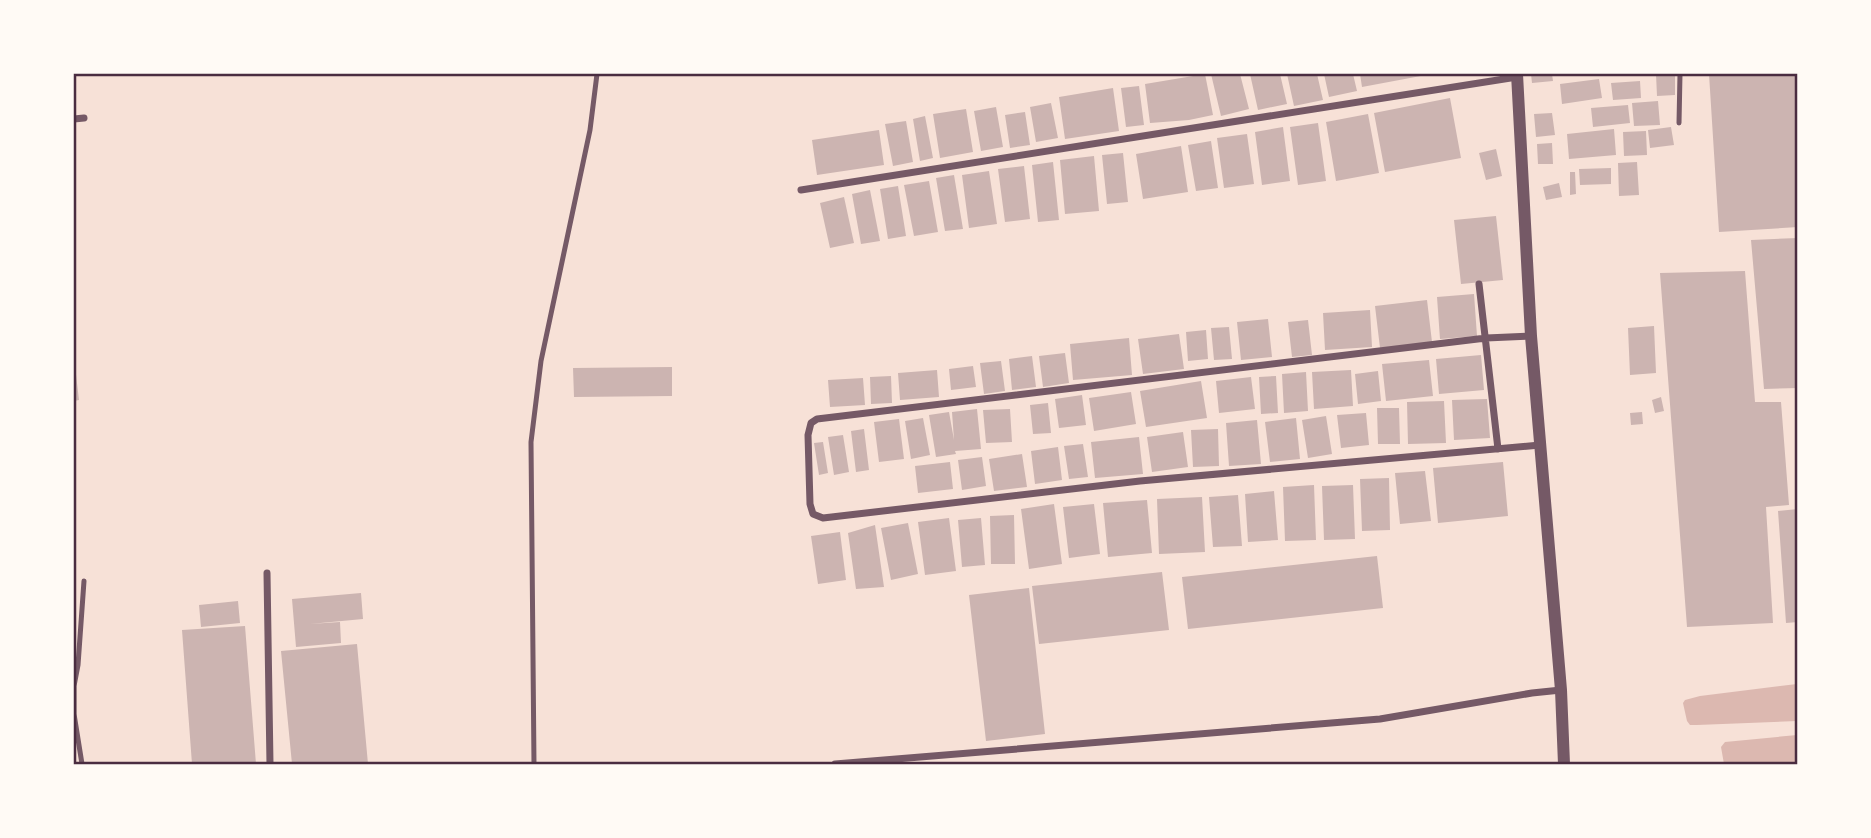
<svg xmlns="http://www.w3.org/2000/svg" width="1871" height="838" viewBox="0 0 1871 838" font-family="'Libre Baskerville',serif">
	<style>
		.water { fill: #dcb8b0 }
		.building { fill: #ccb4b1 }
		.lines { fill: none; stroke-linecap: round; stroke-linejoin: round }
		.service { stroke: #755966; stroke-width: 5 }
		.minor { stroke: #755966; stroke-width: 7 }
		.tertiary { stroke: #755966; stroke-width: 12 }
		.neatline { fill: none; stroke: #4a2c40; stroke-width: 2.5 }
	</style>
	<rect width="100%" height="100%" fill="#f7e1d7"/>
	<path class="water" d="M1797 684V721L1697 725H1690L1687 721 1683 703 1685 700 1700 696Z
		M1797 735V764H1724L1721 747 1725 742Z"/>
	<path class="building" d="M1205 74 1213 115 1189 120 1150 123 1145 84Z
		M1211 74H1240L1249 109 1221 116Z
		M1250 74H1280L1287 104 1258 110Z
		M1287 74H1317L1323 100 1294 106Z
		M1324 74H1353L1357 91 1329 97Z
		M1360 74H1426V75L1362 87Z
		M1531 74H1552L1553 81 1532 83Z
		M1656 74H1675V95L1657 96Z
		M1709 74H1798V227L1719 232Z
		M1599 79 1602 98 1562 104 1560 84Z
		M1640 81 1641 98 1613 100 1611 83Z
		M1139 86 1144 125 1126 127 1121 88Z
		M1113 88 1119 131 1065 139 1059 97Z
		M1450 98 1461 158 1385 172 1374 113Z
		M1658 101 1660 125 1634 126 1632 103Z
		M1051 103 1058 138 1036 142 1030 107Z
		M1628 105 1630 123 1593 127 1591 108Z
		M996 107 1003 147 981 151 974 111Z
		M966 109 973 152 940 158 933 114Z
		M1025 112 1030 145 1010 148 1005 115Z
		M1552 113 1555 135 1536 137 1534 114Z
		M1368 114 1379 173 1336 181 1326 122Z
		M925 116 933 158 920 161 913 119Z
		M906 121 913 162 893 166 885 124Z
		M1318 123 1326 181 1298 185 1290 127Z
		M1283 127 1290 181 1262 185 1255 132Z
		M1671 127 1674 145 1650 148 1648 130Z
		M1614 129 1616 155 1569 159 1567 134Z
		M879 130 884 165 817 175 812 140Z
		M1646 131 1647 155 1624 156 1623 132Z
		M1247 134 1254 184 1224 188 1217 138Z
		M1211 141 1218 188 1196 191 1188 145Z
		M1552 143 1553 164H1538L1537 144Z
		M1181 146 1188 192 1143 199 1136 154Z
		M1496 149 1502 176 1486 180 1479 153Z
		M1123 153 1128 202 1107 204 1102 155Z
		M1094 156 1099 211 1065 214 1060 160Z
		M1053 162 1059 220 1038 222 1032 165Z
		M1637 162 1639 195 1619 196 1618 163Z
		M1024 166 1030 219 1005 222 998 169Z
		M1611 168V184L1580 185 1579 169Z
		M989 171 997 224 969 228 962 175Z
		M1570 172H1575L1576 194 1570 195Z
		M954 175 963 229 945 231 936 178Z
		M929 181 938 232 914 236 904 185Z
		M1559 183 1562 197 1546 200 1543 187Z
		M898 186 906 236 888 239 880 189Z
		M870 190 880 241 861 244 852 194Z
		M844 197 854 243 830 248 820 203Z
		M1496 216 1503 280 1461 284 1454 220Z
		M1798 238V388L1764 389 1751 240Z
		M1745 271 1755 402H1781L1789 505 1766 507 1773 623 1687 627 1660 273Z
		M1474 294 1477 336 1440 339 1437 297Z
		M1427 300 1432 342 1380 348 1375 306Z
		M1370 310 1372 347 1325 350 1323 313Z
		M1268 319 1272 357 1241 360 1237 322Z
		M1308 320 1312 355 1292 357 1288 322Z
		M1654 326 1656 373 1630 375 1628 328Z
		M1229 327 1232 359 1214 360 1211 328Z
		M1206 330 1208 359 1188 361 1186 332Z
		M1179 334 1184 369 1143 374 1138 339Z
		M1129 338 1132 375 1073 380 1070 344Z
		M1065 353 1069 383 1043 387 1039 356Z
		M1481 355 1484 390 1439 394 1436 359Z
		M1032 356 1036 387 1012 390 1009 359Z
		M1429 360 1433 396 1386 401 1382 364Z
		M1001 361 1005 391 984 394 980 363Z
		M74 366H75L79 400 74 401Z
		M973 366 976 387 951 390 949 369Z
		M672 367V396L574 397 573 368Z
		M937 370 939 397 900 400 898 373Z
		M1351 370 1353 406 1314 409 1312 372Z
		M1378 371 1381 401 1358 404 1355 374Z
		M1306 372 1308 411 1284 413 1282 374Z
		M891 376 892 403 871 404 870 377Z
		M1276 376 1278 413 1261 414 1259 377Z
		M1251 377 1255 409 1219 413 1216 381Z
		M863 378 865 405 830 407 828 380Z
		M1201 381 1207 418 1146 427 1140 391Z
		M1131 392 1136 424 1094 431 1089 398Z
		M1082 395 1086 425 1059 428 1055 399Z
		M1661 397 1664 411 1655 413 1652 400Z
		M1487 399 1490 438 1454 440 1452 400Z
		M1444 401 1446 443 1408 444 1407 402Z
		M1048 403 1051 433 1033 434 1030 405Z
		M1377 408H1399L1400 444H1378Z
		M977 409 981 449 955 451 956 454 936 457 929 415 949 412 954 440 952 412Z
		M1010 409 1012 442 986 443 983 410Z
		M1642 412 1643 424 1631 425 1630 413Z
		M1366 413 1369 445 1341 448 1337 415Z
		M1326 416 1332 454 1308 458 1302 420Z
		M923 418 930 455 911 459 905 421Z
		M1296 418 1300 459 1270 462 1265 422Z
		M899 419 904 459 879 462 874 422Z
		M1257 420 1261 464 1229 466 1226 423Z
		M864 429 869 470 856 472 851 431Z
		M1218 429 1219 466 1193 467 1191 430Z
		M1183 432 1188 467 1152 472 1147 437Z
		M843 435 849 472 834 475 828 437Z
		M1139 437 1143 474 1095 478 1091 442Z
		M823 442 828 473 819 475 814 443Z
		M1083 444 1088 477 1069 479 1064 446Z
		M1058 447 1062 480 1035 484 1031 451Z
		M1022 454 1027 487 994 491 989 459Z
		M982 457 986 486 962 490 958 460Z
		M950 462 953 489 918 493 915 466Z
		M1503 462 1508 516 1438 523 1433 468Z
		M1425 471 1431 521 1400 524 1395 473Z
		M1389 478 1390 530 1362 531 1360 479Z
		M1314 485 1316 540 1285 541 1283 487Z
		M1353 485 1355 539 1324 540 1322 486Z
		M1274 491 1278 540 1248 542 1245 494Z
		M1238 495 1242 546 1213 547 1209 497Z
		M1202 497 1205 552 1159 554 1157 499Z
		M1147 500 1152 553 1108 557 1103 503Z
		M1054 504 1062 564 1029 569 1021 509Z
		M1094 504 1100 554 1069 558 1063 507Z
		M1798 509V622L1786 623 1778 511Z
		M1014 515 1015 564H991L990 516Z
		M949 518 956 571 925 575 918 522Z
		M981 518 985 565 962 567 958 520Z
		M908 523 918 574 891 580 881 528Z
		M875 525 884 587 856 589 848 533Z
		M840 532 846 580 818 584 811 536Z
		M1377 556 1383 608 1188 629 1182 577Z
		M1162 572 1169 630 1039 644 1032 586Z
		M1029 588 1045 734 986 741 969 595Z
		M361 593 363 619 310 624 340 622 341 643 296 647 292 599Z
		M238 601 240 623 201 627 199 605Z
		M245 626 256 764H192L182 630Z
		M357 644 368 764H292L281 651Z"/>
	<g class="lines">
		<path class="service" d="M1679 123 1680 74
			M82 764 74 714V686L78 665 84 581
			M534 764 531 442 541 361 590 130 597 74"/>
		<path class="minor" d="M74 119 84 118
			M801 190 1517 77
			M1479 284 1498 449
			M1531 336 1486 338 817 419 811 423 808 435 810 504 813 514 823 518 1140 481 1540 445
			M267 573 270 764
			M835 764 1380 719 1532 693 1561 690"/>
		<path class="tertiary" d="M1517 74 1531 336 1561 690 1564 764"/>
	</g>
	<rect width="1871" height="838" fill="none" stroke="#fffaf5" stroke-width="150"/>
	<rect x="75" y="75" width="1721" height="688" class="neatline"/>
</svg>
